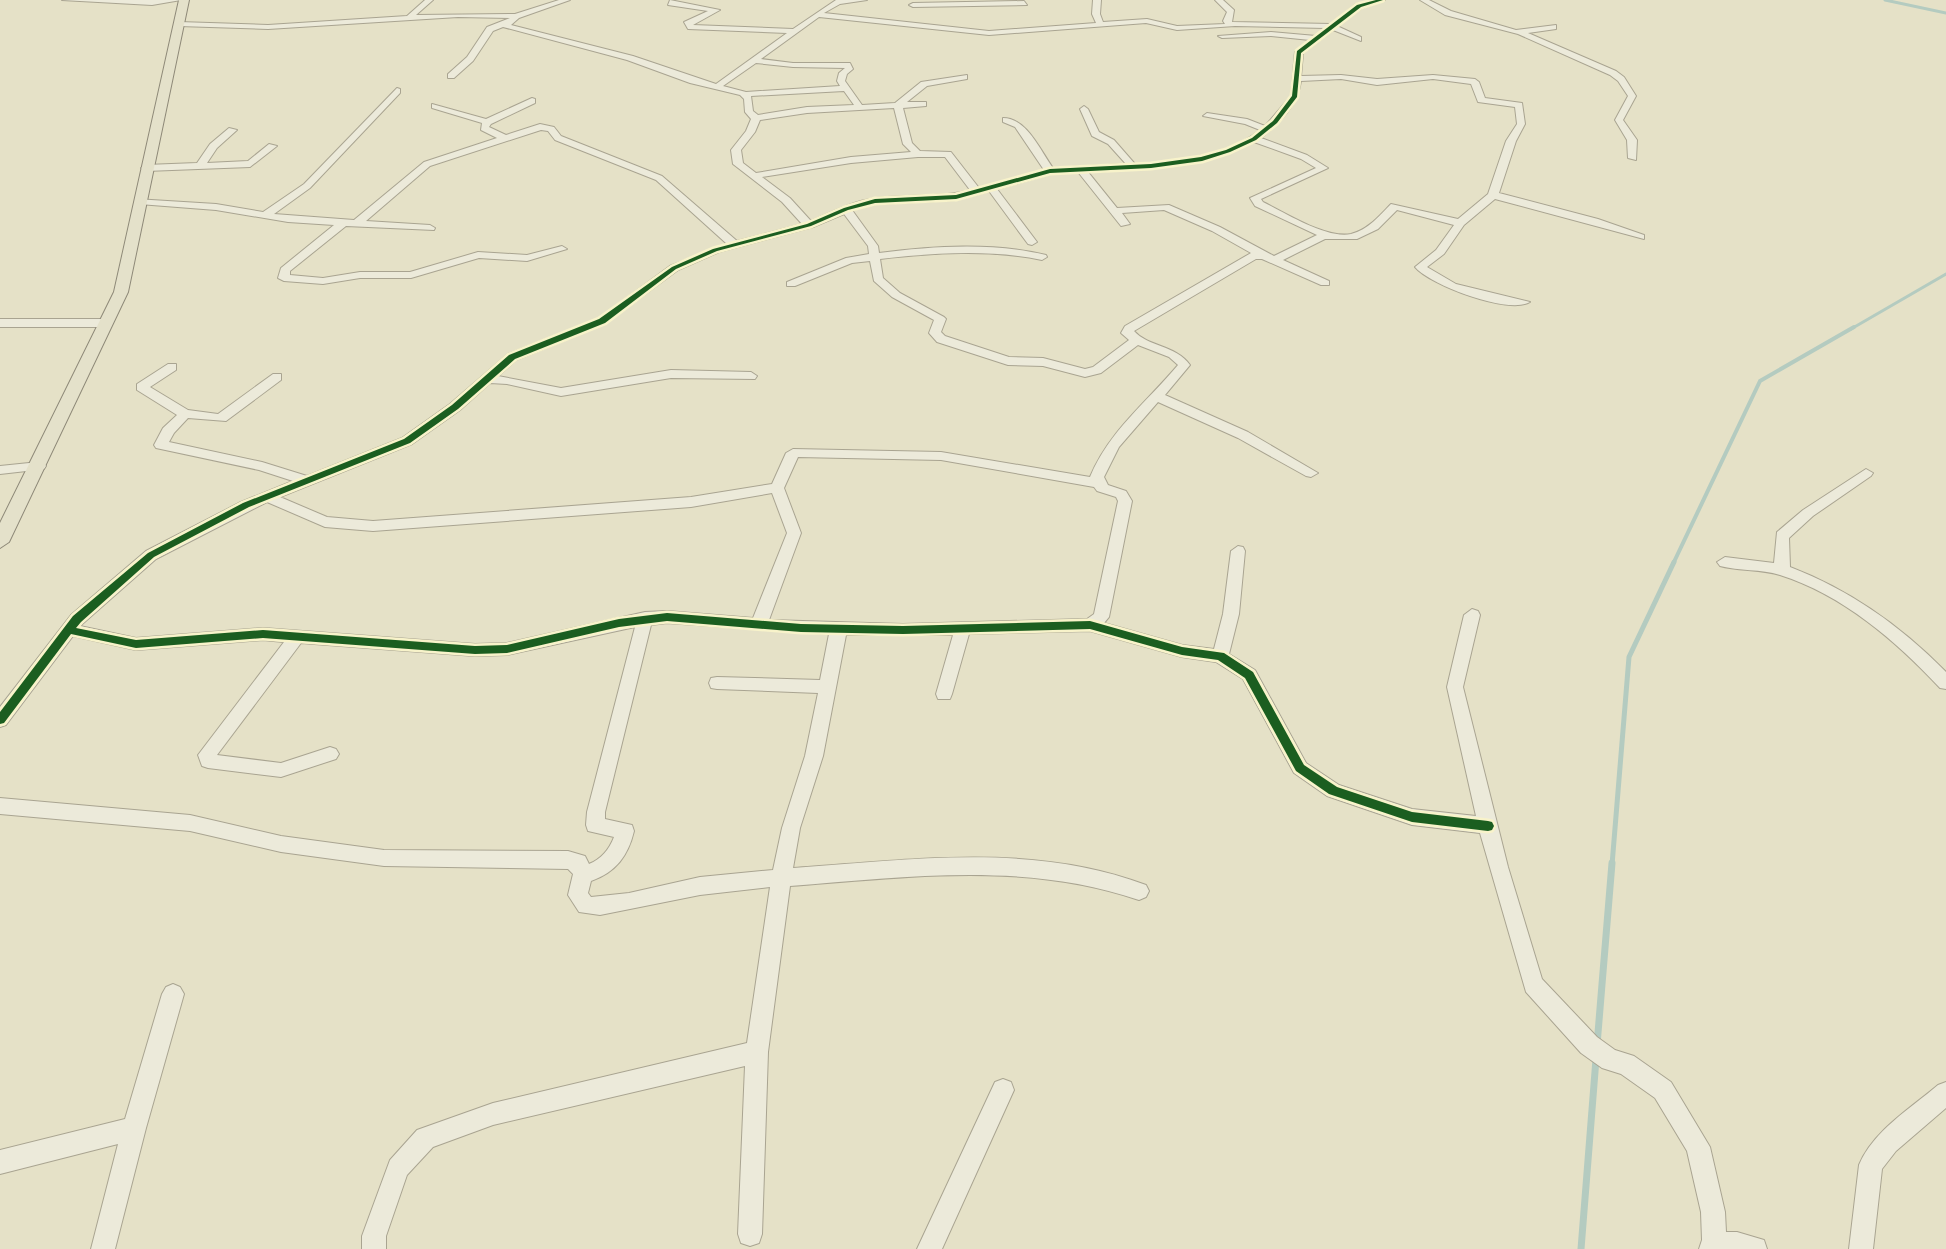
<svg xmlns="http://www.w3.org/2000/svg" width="1946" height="1249" viewBox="0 0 1946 1249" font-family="'Crimson Pro',serif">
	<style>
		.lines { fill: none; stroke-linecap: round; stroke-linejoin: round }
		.stream-far3 { stroke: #b4cbc0; stroke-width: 3 }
		.stream-far2 { stroke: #b4cbc0; stroke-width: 4 }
		.stream-far1 { stroke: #b4cbc0; stroke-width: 5 }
		.stream { stroke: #b4cbc0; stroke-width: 7 }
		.minor-casing { stroke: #a9a491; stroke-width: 2 }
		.major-casing { stroke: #8e8978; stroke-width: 2 }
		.minor { fill: #eceada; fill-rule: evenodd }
		.major { fill: #e4e1ca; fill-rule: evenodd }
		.cycleway-casing { stroke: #f8f3ca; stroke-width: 5 }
		.cycleway { fill: #1b5e20; fill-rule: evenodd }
	</style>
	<rect width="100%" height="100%" fill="#e5e1c7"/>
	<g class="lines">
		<path class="stream-far3" d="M1885 0 1946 13
			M1851 329 1946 274"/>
		<path class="stream-far2" d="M1673 564 1760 381 1854 327"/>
		<path class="stream-far1" d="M1612 865 1629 657 1674 562"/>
		<path class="stream" d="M1597 1045 1612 863
			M1581 1249 1596 1059"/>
		<defs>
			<path id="minor" d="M62 0H181L152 5Z
				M425 0H433L416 15 515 14 559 0H570L519 18 511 25 633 56 716 84 787 33 688 29 684 22 708 11 668 5 670 0 720 10 693 25 793 29 836 0H867L840 4 824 13 989 31 1096 23 1092 14 1093 0H1101L1100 14 1103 22 1147 19 1177 26 1225 24 1223 21 1227 12 1215 0H1223L1234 10 1232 22 1331 24 1356 4 1385 0 1362 8 1337 26 1361 37V41L1333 30 1303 53 1301 76 1341 75 1377 79 1433 75 1475 79 1479 82 1485 98 1522 103 1525 124 1516 141 1499 193 1598 219 1644 235V239L1495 199 1464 225 1444 254 1427 267 1456 284 1530 302C1509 315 1430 285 1415 267L1436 250 1454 225 1397 210 1378 229 1357 239H1325L1283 260 1329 281V285H1321L1262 259H1256L1134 331C1148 347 1176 345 1190 365L1165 395 1248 432 1318 473 1311 477 1306 476 1238 438 1158 402 1119 447 1104 477 1108 485 1126 491 1132 501 1109 617 1104 623 1182 645 1214 649 1223 614 1231 551 1238 546 1243 547 1245 551 1239 614 1229 654 1255 670 1306 763 1339 785 1412 809 1476 816 1447 687 1464 615 1472 609 1478 611 1480 615 1463 687 1508 867 1542 979 1597 1037 1615 1050 1634 1056 1671 1082 1710 1147 1725 1212 1726 1232H1737L1764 1240 1767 1249H1699L1702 1240 1701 1212 1687 1151 1655 1098 1621 1074 1602 1068 1581 1053 1526 992 1480 833 1412 825 1327 796 1294 773 1243 679 1216 662 1182 657 1090 631 969 634 952 694 950 699H938L936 694 953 635H846L823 756 800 828 793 868C911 860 1033 842 1146 885L1149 891 1146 897 1139 900C1025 861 908 877 790 886L768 1052 762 1234 759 1243 750 1246 741 1243 738 1234 745 1066 493 1125 433 1147 407 1175 386 1236V1249H362V1236L390 1160 417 1130 493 1103 747 1043 770 887 700 895 600 915 579 912 568 895 573 874 568 869 384 866 281 852 190 831 0 814V798L190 815 281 836 384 850 568 851 585 856 589 864C601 859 609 850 614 837L588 831 586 825 587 812 635 627 507 655 475 656 301 643 217 755 281 763 330 747 336 749 339 754 336 759 281 777 208 768 202 766 198 755 284 642 263 640 136 650 73 636 6 725 0 727V707L71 615 146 551 241 502 293 481 259 470 156 448 154 445 163 428 177 415 137 390V384L168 364H176V370L150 387 188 410 218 414 273 374H281V380L226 421 188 418 174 433 169 442 262 462 307 476 402 438 450 404 508 354 598 319 670 266 727 244 656 180 555 140 548 131 541 130 430 166 366 221 430 225 435 228 434 230 346 226 290 271V275L323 278 360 272H410L478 252 527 255 562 246 567 249 527 261 479 258 411 278H360L323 284 284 281 278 278 281 268 334 225 288 222 216 210 139 204 135 203V199L216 204 263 212 304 184 397 88 400 89V93L310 188 274 214 354 220 424 162 497 138 481 130 482 123 432 108V104L486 119 532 98 535 99V103L491 124 489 127 506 135 540 124 554 127 561 136 662 176 737 241 802 224 782 202 733 164 731 150 746 131 751 119 745 112 744 99 740 95 690 83 627 60 503 27 493 31 473 61 454 78H448V74L467 57 487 27 510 18 458 17 268 29 179 26 175 24 179 22 268 25 407 16ZM819 17 989 35 1146 23 1177 30 1235 26 1325 28 1316 36 1271 32 1218 36 1222 38 1271 36 1310 40 1295 52 1291 96 1265 126 1247 119 1207 113 1203 116 1245 124 1260 130C1226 157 1177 162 1135 164L1114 140 1099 132 1088 109 1084 106 1080 109 1092 136 1108 144 1126 164 1053 168C1040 150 1027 118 1003 118V122L1015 127 1044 170 979 188 951 152 920 151 912 143 903 108 926 106V102H907L927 86 967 79V75L921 82 895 103 862 105 845 81 847 74 853 69 850 63H793L761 59ZM756 63 793 67 845 68 839 73 837 81 840 86 746 92 723 86ZM1341 79 1377 85 1433 79 1471 84 1478 102 1515 107 1517 124 1506 141 1488 194 1458 219 1391 204C1380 215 1368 230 1351 234 1326 239 1286 213 1263 202L1261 199 1328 168 1307 155 1261 138C1279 123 1298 106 1301 81ZM844 91 854 105 807 107 758 115 753 111 751 96ZM894 108 903 144 911 152 851 157 756 173 743 163 741 150 755 132 760 120 807 113ZM1254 142 1301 159 1316 168 1250 198 1255 206 1317 235 1274 256 1220 227 1169 205 1117 208 1088 172C1146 169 1201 167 1254 142ZM918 157H945L970 190C940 198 907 194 876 198 853 201 831 212 811 221L790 198 762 177 851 163ZM1078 172 1121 226 1130 224 1122 213 1164 210 1212 231 1251 253 1125 326 1121 333 1129 340 1093 367 1085 369 1043 358 1009 357 945 336 941 332 946 319 944 317 900 293 883 278 880 259C933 253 990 249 1042 260L1047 257 1046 255C993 242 933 246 879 253L878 246 852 210 875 204 956 200 989 191 1028 244 1032 245 1037 242 997 189 1050 174ZM844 214 868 246 869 254 846 258 787 282V286H795L852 263 870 261 874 281 892 297 934 320 929 333 937 342 1008 365 1043 366 1085 377 1101 373 1138 345 1169 357 1178 365C1147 402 1109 431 1090 477L941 452 793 449 786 453 772 484 691 497 373 521 327 517 280 497 412 444 460 410 490 383 507 384 561 396 671 378 755 379 757 376 751 372 671 370 561 388 498 376 516 360 606 323 678 270 719 252 813 227ZM798 457 941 460 1094 487 1097 491 1116 497 1118 501 1094 614 1087 619 903 624 769 620 801 533 784 488ZM772 493 787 533 753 618 667 611 645 612 507 643 475 644 263 628 136 638 80 626 156 559 267 502 325 527 373 531 691 507ZM667 623 829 634 820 680 717 677 711 678 709 683 711 688 717 689 818 693 805 756 782 828 773 870 700 877 629 893 591 897 588 893 591 881C616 872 628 856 634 831L632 825 605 819V812L651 625Z
				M1420 0H1429L1451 11 1516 30 1556 25V29L1528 33 1616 71 1624 77 1636 96 1623 120 1637 140 1636 160 1628 158 1627 140 1615 120 1628 96 1618 81 1610 75 1518 34 1445 15Z
				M1024 1 1027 5 913 7 909 5 913 3Z
				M229 128 237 130 217 148 207 163 248 161 269 144 277 146 250 167 146 171 141 168 146 165 197 163 210 144Z
				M0 319H105L111 323 105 327H0Z
				M39 462 44 463 46 466 44 469 0 474V466Z
				M1866 469 1873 473 1871 476 1813 516 1789 538 1790 567C1850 590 1901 626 1946 672V689L1940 688C1896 641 1843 595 1780 575 1761 569 1739 571 1720 566L1717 562 1725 557 1774 563 1777 532 1803 510Z
				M173 984 180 987 184 994 146 1128 115 1249H91L118 1144 0 1174V1150L125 1119 162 994 166 987Z
				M1003 1079 1011 1082 1014 1090 942 1249H917L995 1082Z
				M1946 1082V1108L1896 1151 1882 1169 1873 1249H1849L1859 1165C1873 1131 1911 1108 1938 1085Z"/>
			<path id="major" d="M179 0H189L128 292 9 542 0 548V523L114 292Z"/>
		</defs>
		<use href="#minor" class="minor-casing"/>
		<use href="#major" class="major-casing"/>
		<use href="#minor" class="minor"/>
		<use href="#major" class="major"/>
		<defs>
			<path id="cycleway" d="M1376 0H1383L1361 7 1301 53 1297 97 1277 123 1256 140 1230 152 1202 161 1151 168 1050 173 956 199 875 203 848 210 811 226 717 251 676 269 605 323 515 359 458 409 410 443 249 507 154 557 81 622 76 628 136 640 263 630 475 646 507 645 619 619 667 613 801 624 903 626 1090 621 1182 647 1224 653 1253 672 1304 765 1337 787 1412 812 1488 821 1492 822 1494 826 1492 830 1488 831 1412 822 1329 794 1296 771 1245 678 1218 660 1182 655 1090 629 903 634 801 632 667 621 619 627 507 653 475 654 263 638 136 648 71 634 4 723 0 724V712L73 616 148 553 243 503 404 439 452 405 509 355 599 319 672 267 713 249 807 224 844 208 875 199 956 195 1050 169 1151 164 1201 157 1226 150 1252 138 1273 121 1292 96 1297 51 1357 5Z"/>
		</defs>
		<use href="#cycleway" class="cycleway-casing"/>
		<use href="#cycleway" class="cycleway"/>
	</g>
</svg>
